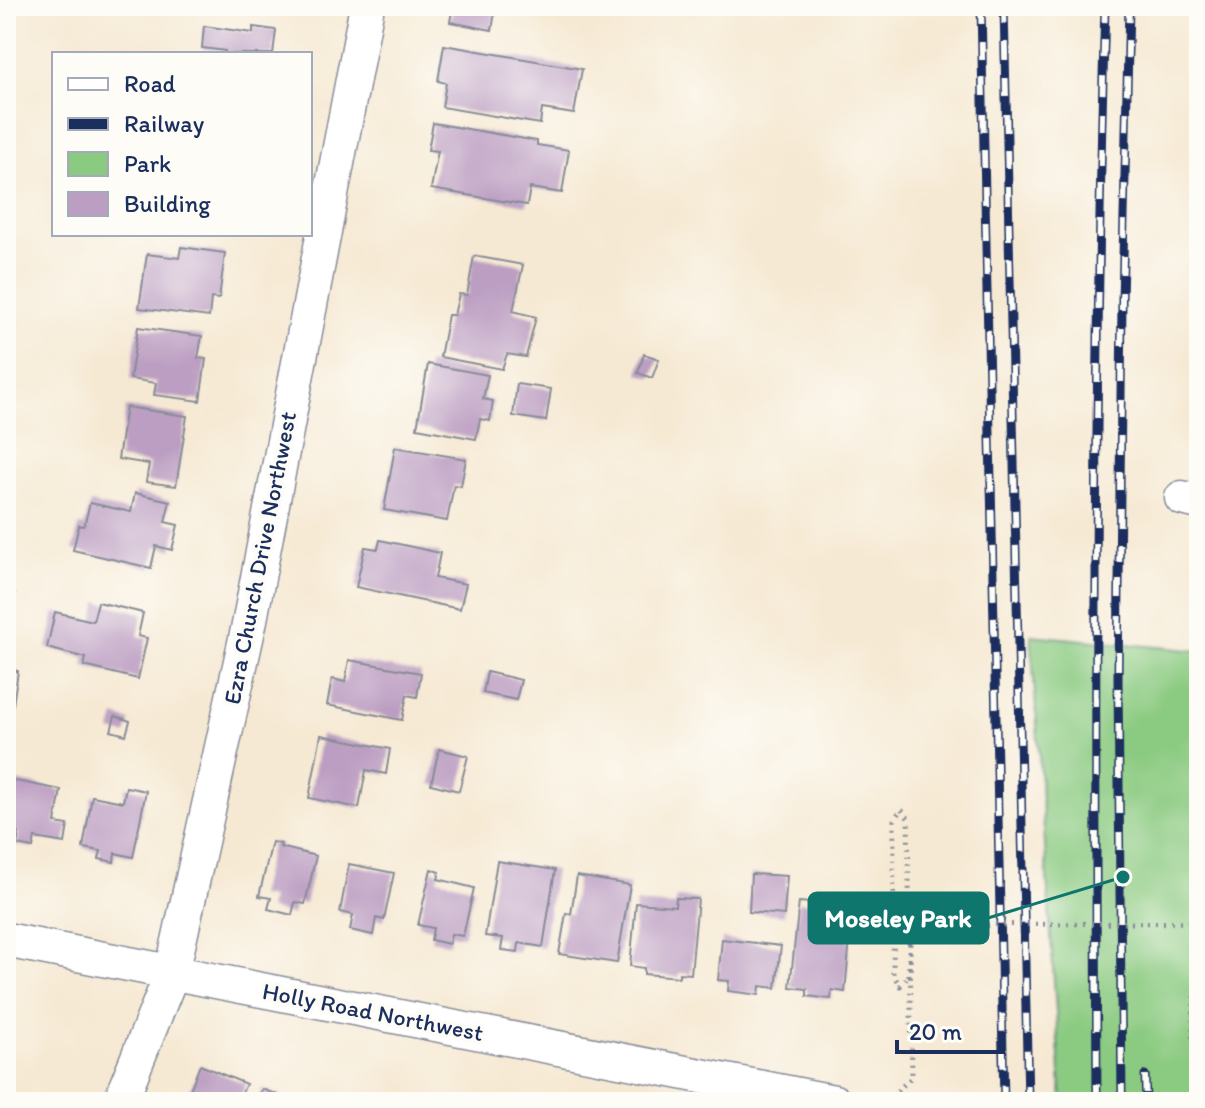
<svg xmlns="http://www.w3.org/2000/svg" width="1205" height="1108" viewBox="0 0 1205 1108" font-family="Itim,sans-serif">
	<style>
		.green { fill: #8bca81; stroke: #537c70; stroke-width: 2 }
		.building { fill: #bc9ec2 }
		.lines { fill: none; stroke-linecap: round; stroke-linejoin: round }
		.minor-casing { stroke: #888c98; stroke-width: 37 }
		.path { stroke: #888c98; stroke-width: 5; stroke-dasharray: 2 6; stroke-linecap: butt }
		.minor { stroke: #fff; stroke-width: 34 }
		.rail-casing { stroke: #1b2f5e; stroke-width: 9 }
		.rail { stroke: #fdfcf7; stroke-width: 6; stroke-dasharray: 18; stroke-linecap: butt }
		.path-bridge { stroke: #888c98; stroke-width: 5; stroke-dasharray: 2 6; stroke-linecap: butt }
		.labels { text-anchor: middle; stroke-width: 8; stroke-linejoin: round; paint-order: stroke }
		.street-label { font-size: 24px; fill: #1b2f5e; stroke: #fdfcf7 }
		.leader { fill: none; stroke: #0f766e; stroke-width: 3 }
		.callout-dot { fill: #0f766e; stroke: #fdfcf7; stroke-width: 3 }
		.callout { fill: #0f766e; stroke: #0f766e; stroke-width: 3 }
		.callout-label { font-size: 26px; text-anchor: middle; font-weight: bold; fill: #fff }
	</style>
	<rect width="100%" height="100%" fill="#fdfcf7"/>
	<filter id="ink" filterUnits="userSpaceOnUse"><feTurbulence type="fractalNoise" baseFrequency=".0125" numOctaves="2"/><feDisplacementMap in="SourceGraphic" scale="16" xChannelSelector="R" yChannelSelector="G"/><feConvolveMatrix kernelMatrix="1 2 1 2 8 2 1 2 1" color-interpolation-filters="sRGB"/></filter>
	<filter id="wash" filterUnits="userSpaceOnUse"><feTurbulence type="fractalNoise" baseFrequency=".006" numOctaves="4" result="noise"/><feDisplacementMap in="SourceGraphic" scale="32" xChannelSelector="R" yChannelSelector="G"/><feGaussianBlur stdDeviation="1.8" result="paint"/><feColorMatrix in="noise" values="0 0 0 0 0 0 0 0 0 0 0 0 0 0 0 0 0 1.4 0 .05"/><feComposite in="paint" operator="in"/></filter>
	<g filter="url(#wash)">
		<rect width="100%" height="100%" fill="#f6e9d3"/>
		<path class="green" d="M1031 635 1199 651V1102H1062Z"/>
		<g id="blocks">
			<path class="building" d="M453 6H496L492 30 450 22Z
				M204 26 253 33V27L276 30 273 54H225V51L202 48Z
				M444 45 582 69 574 114 542 109 540 124 442 107 446 83 438 81Z
				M6 97 14 99 7 133H6Z
				M433 123 537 141V145L569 150 562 193 530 188 527 205 431 189 438 151 428 150Z
				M181 247 225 253 219 299 211 298 209 317 139 308 147 254 179 258Z
				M474 256 523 265 513 311 536 317 526 357 507 354 502 369 440 357 448 315H454L459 294 467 295Z
				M138 327 202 336 198 358 206 359 200 401 154 395 156 383 130 379Z
				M644 354 659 359 652 378 638 373Z
				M428 364 488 375 483 399 493 401 490 421 480 419 476 439 417 428Z
				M517 384 551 389 546 421 513 416Z
				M126 407 187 416 176 486 146 482 149 464 118 459Z
				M395 447 466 459 461 486 454 485 447 521 384 510Z
				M135 493 170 501 165 522 178 525 172 550 156 546 151 568 73 550 79 525 84 526 90 503 131 512Z
				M380 540 440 553 435 578 466 584 460 609 356 587 365 547 378 549Z
				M6 592 15 594 13 607 6 606Z
				M98 602 143 613 138 636 147 638 138 679 84 666 86 658 47 648 55 612 93 621Z
				M349 660 421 673 417 697 407 695 402 720 327 705 332 679 345 682Z
				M6 669 18 671 13 705 6 703Z
				M487 672 521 680 516 700 483 693Z
				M115 716 130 721 126 735 111 731Z
				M321 735 390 749 386 774 366 770 359 808 309 798Z
				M439 749 468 756 459 791 431 784Z
				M11 780 61 790 55 823 68 825 65 843 35 838 33 848 17 845 19 833 6 831V805Z
				M126 787 146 791 133 857 115 853 114 862 99 859 101 851 83 848 92 796 123 802Z
				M272 842 281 844 280 847 316 856 305 904 295 902 292 915 268 909 271 898 259 896Z
				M497 861 555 870 543 947 519 943 518 952 501 950 503 938 485 936Z
				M349 864 394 873 384 920 376 918 373 935 350 930 353 915 340 912Z
				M431 869 440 872 438 879 474 888 463 936 451 934 449 944 431 940 433 928 418 925Z
				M751 874 787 876 784 915 749 912Z
				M577 876 630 885 617 963 559 954 566 913 571 914Z
				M676 898 698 899 691 974 679 973V977L644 974V968L630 966 636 903 675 906Z
				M799 902 853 907 845 992 832 990 831 999 807 996V989L790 987Z
				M722 939 781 946 776 988 760 986 759 995 728 991 729 981 718 980Z
				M200 1065 246 1084 238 1102H185Z
				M262 1089 295 1102H257Z"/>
		</g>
	</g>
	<g filter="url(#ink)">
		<use href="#blocks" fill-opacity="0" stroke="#888c98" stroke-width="2"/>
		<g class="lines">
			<defs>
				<path id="minor" d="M1182 498 1199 502
					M6 940 834 1102
					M120 1102 172 973 249 625 367 6"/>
			</defs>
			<use href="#minor" class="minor-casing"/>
			<path class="path" d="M1199 892 1192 1042 1199 1049
				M885 1102 912 1077 908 818 901 809 894 820 893 974 900 986 909 976"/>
			<use href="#minor" class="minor"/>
			<defs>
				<path id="rail" d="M981 6 1004 1102
					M1004 6 1028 1102
					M1145 1075 1146 1102
					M1097 1102C1095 737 1094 371 1105 6
					M1122 1102 1118 678 1122 301 1129 6"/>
			</defs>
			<use href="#rail" class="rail-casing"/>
			<use href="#rail" class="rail"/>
			<path class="path-bridge" d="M909 976V926L1198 922 1196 975 1199 977"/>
		</g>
	</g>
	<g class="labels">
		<g class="street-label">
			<text transform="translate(260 558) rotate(-79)" y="8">Ezra Church Drive Northwest</text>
			<text transform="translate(373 1012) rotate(11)" y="8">Holly Road Northwest</text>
		</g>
	</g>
	<path class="leader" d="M1123 877L988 918"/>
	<circle class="callout-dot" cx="1123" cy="877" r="8"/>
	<rect class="callout" x="809" y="893" width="179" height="50" rx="8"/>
	<g class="callout-label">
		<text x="898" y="927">Moseley Park</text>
	</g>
	<rect width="1205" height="1108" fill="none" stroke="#fdfcf7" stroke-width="32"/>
	<rect x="52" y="52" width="260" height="184" fill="#fdfcf7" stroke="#a3aaba" stroke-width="2"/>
	<rect x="68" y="78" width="40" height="12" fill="#ffffff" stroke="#a3aaba" stroke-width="2"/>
	<text x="124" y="92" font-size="24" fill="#1b2f5e">Road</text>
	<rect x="68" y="118" width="40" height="12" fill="#1b2f5e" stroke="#a3aaba" stroke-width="2"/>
	<text x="124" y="132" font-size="24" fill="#1b2f5e">Railway</text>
	<rect x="68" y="152" width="40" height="24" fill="#8bca81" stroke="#a3aaba" stroke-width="2"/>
	<text x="124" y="172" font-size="24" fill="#1b2f5e">Park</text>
	<rect x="68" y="192" width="40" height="24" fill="#bc9ec2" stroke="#a3aaba" stroke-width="2"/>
	<text x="124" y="212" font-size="24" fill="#1b2f5e">Building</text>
	<path d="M897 1040v12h106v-12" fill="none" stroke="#1b2f5e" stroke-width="4"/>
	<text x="909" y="1040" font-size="24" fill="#1b2f5e" stroke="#fdfcf7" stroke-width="6" paint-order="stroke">20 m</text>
</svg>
